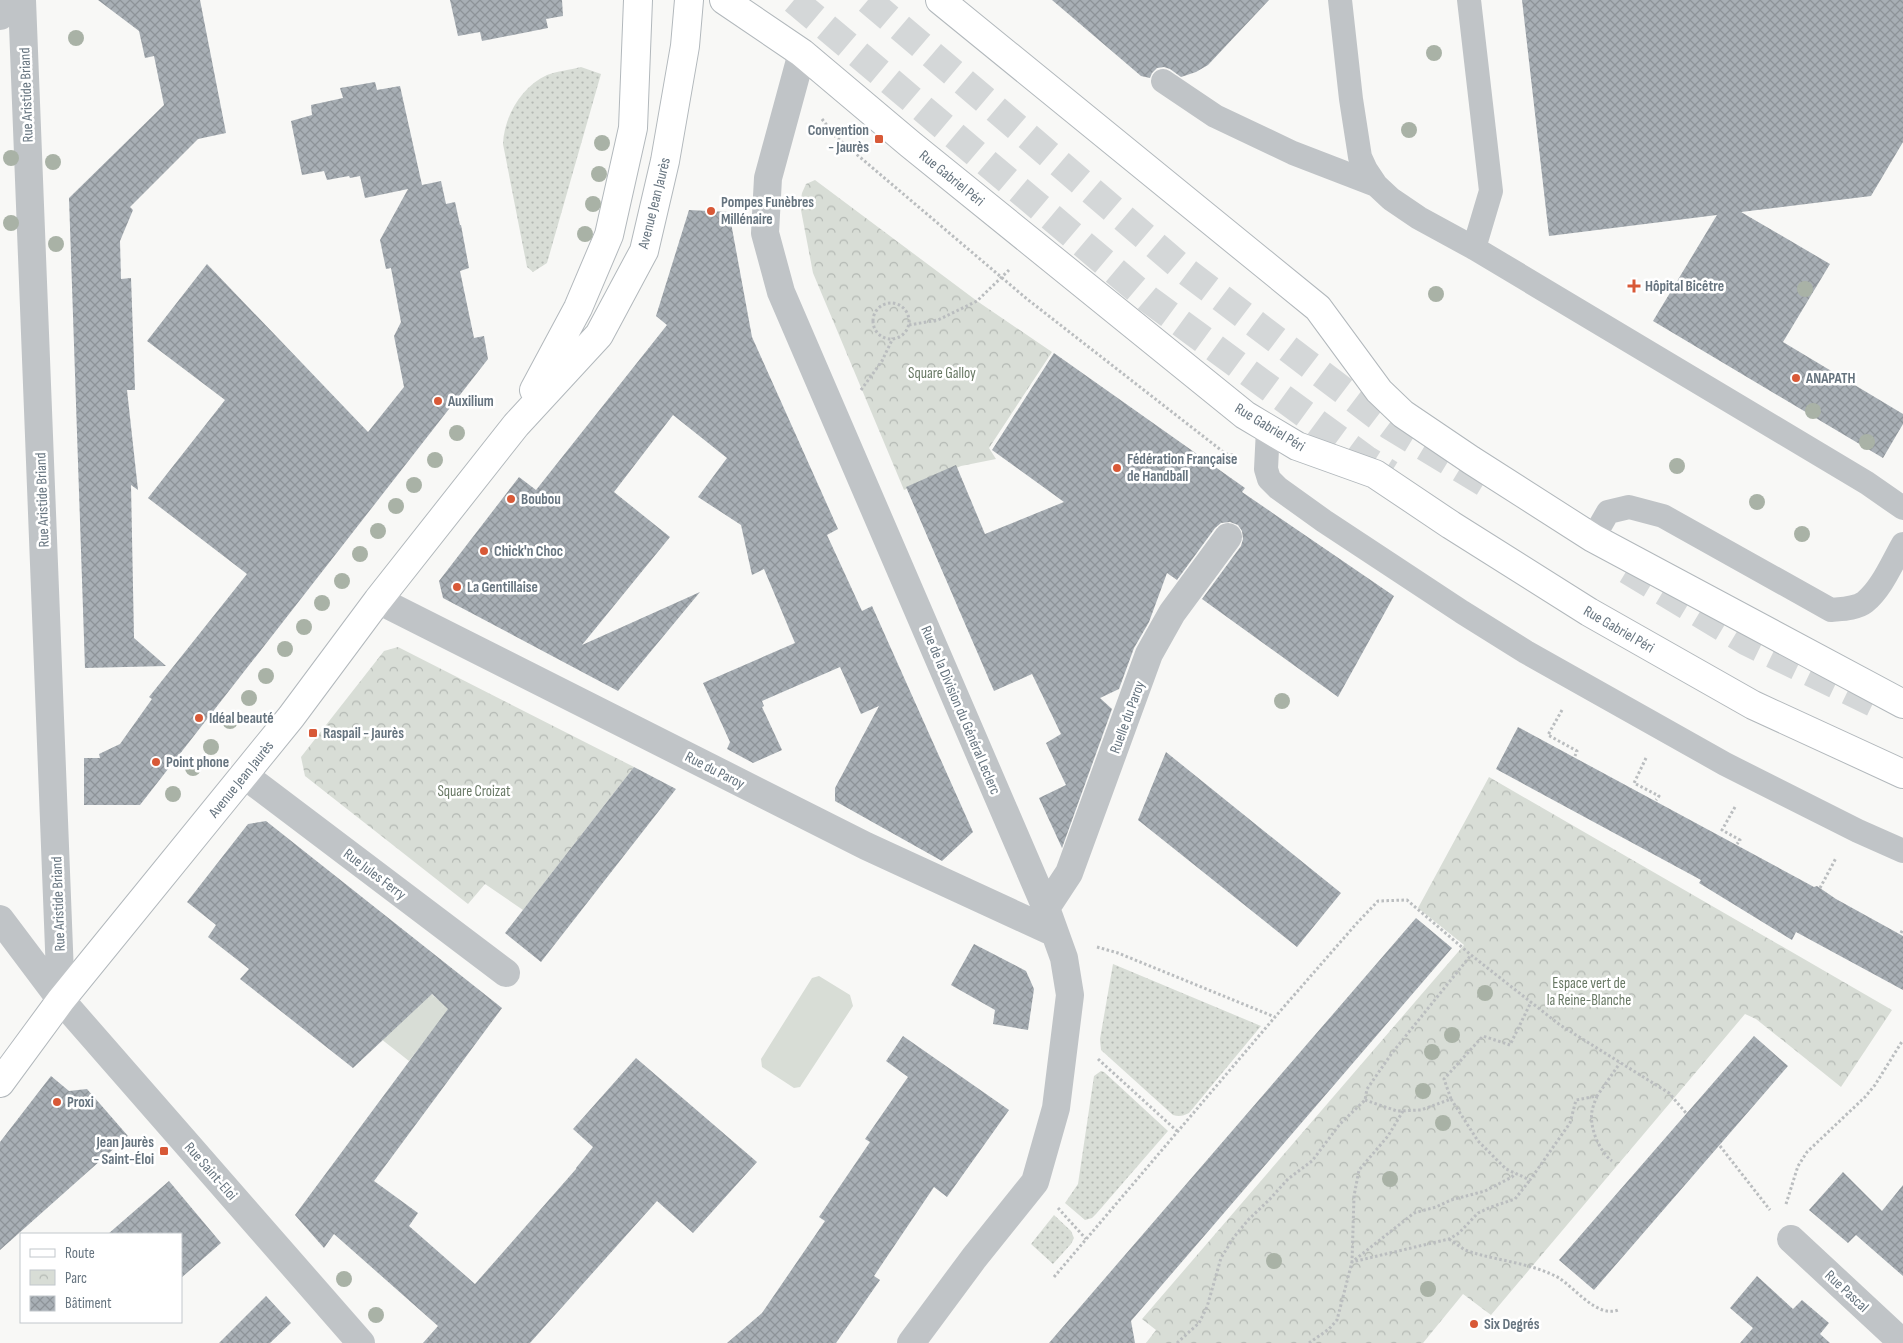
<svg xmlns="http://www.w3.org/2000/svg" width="1903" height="1343" viewBox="0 0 1903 1343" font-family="'Sofia Sans Condensed',sans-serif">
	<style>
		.grass { fill: url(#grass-dots) }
		.park { fill: url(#park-crowns) }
		.pitch { fill: #d8ddd6 }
		.building { fill: url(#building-cross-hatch) }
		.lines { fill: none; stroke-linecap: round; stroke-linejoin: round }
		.motorway-tunnel { stroke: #d4d7d8; stroke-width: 28; stroke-dasharray: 28 14; stroke-linecap: butt }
		.secondary-casing { stroke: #b2b8bc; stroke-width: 30 }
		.path { stroke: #babdbf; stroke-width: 3; stroke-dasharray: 2.5 2.5; stroke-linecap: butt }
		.service { stroke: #c0c4c7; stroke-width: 24 }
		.minor { stroke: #c0c4c7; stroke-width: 28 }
		.secondary { stroke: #fff; stroke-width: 28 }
		.tree { fill: #a9b2a6 }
		.poi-dot { fill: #d85937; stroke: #fff; stroke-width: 2 }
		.labels { text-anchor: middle; stroke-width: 5; stroke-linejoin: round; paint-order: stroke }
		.street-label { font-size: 15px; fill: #66747f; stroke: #fff }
		.poi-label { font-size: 15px; font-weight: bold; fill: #66747f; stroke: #fff; text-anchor: start }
		.park-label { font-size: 15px; fill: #687864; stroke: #fff }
	</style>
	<defs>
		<pattern id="grass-dots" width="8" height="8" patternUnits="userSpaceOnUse" patternTransform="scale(1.25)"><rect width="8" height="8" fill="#d8ddd6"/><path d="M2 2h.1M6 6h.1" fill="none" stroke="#b3b8b3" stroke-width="1.8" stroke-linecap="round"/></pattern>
		<pattern id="park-crowns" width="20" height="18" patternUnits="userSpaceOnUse" patternTransform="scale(1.25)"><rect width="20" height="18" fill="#d8ddd6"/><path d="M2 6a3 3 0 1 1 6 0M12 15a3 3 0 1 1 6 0" fill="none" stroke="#b3b8b3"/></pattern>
		<pattern id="building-cross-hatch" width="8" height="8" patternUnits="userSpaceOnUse" patternTransform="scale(1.25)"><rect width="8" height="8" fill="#a8afb5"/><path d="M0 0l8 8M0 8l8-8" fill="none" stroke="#8d9398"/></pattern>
	</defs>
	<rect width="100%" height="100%" fill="#f8f8f6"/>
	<path class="grass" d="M581 67 601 74 547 263 533 272 527 267 503 144C504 117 521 87 547 75 557 71 570 70 581 67Z
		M1113 964 1261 1026 1189 1113C1183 1116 1179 1117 1173 1115L1101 1050 1100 1039Z
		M1101 1071 1104 1072 1168 1131 1096 1214 1092 1218 1085 1220 1065 1203 1078 1184 1094 1076Z
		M1054 1215 1071 1231 1074 1238 1071 1244 1053 1264 1031 1244Z"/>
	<path class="park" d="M815 180 977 301 1052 352 989 448 996 459 961 466 904 490 813 273 800 205 802 193 806 184Z
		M398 647 634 767 523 910 485 884 468 904 305 776 301 757 384 651Z
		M1489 777 1892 1010 1841 1087 1756 1019 1745 1014 1491 1315 1463 1294 1423 1343H1146L1156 1330 1142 1319 1464 945 1418 908Z"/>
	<path class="pitch" d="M336 919 450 1009 409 1061 295 971Z
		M819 976 850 995 853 1006 800 1087 794 1088 762 1067 761 1059 812 978Z"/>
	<path class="building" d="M98 0H200L226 133 198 139 130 207 133 210 120 241 121 279 131 278 135 390H127L138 490 131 485 134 638 166 666 85 668 69 198 164 105 154 56 145 58 139 31Z
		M450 0H562L563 16 546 19 548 28 482 41 480 32 458 36Z
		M1052 0H1269L1208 65 1196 72 1181 77 1170 69 1164 67 1157 68 1152 73 1150 78 1141 76Z
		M1522 0H1903V142L1871 196 1741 212 1830 264 1783 342 1903 414V424L1883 458 1653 321 1717 215 1549 236Z
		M375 82 377 90 400 86 422 185 441 181 446 204 455 202 460 225H461L469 268 460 271 474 338 484 336 488 359 140 805H84V758H100L99 754 120 744 152 699 149 697 247 574 148 498 225 400 147 341 207 264 368 432 404 387 394 336 401 322 391 268 386 269 380 240 408 189 365 198 360 176 350 178 349 176 327 180 324 171 302 175 291 121 312 115 311 105 343 98 340 88Z
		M689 210 729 212 752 337 838 529 827 535 862 611 872 606 973 832 942 861 835 801V788L879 706 861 714 840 667 762 701 764 706 762 707 782 750 753 763 727 749 730 742 703 683 795 643 764 569 752 575 741 525 698 497 727 458 673 415 614 492 670 537 582 645 700 592 618 691 443 598 439 581 519 477 536 490 667 325 656 316Z
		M1054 353 1245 488 1242 492 1394 596 1338 697 1202 599 1241 546 1243 539 1242 531 1238 525 1230 522 1221 523 1215 528 1177 580 1167 573 1149 622 1134 648 1119 689 1100 698 1112 709 1062 848 1039 798 1066 785 1046 743 1061 734 1032 674 994 691 906 487 956 465 985 534 1064 502 992 450Z
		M1518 727 1814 887 1817 886 1836 899 1903 936V990L1796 932 1792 940 1699 883 1701 880 1496 769Z
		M1166 752 1341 893 1297 947 1138 820Z
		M634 767 676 789 541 962 505 933Z
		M266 821 502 1008 374 1181 418 1213 409 1226 475 1284 576 1169V1168L593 1147 573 1129 636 1058 757 1162 693 1233 657 1201 530 1343H423L438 1326 334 1234 324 1248 295 1215 448 1009 432 994 353 1068 240 979 249 969 208 937 216 925 187 902 248 824Z
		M1416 918 1452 948 1131 1321 1135 1343H1049Z
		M974 944 1026 971 1034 989 1028 1030 993 1024 995 1010 951 985Z
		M903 1036 1009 1110 947 1197 934 1187 874 1276 880 1280 836 1343H727L762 1313 825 1221 819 1217 870 1142 865 1139 908 1077 886 1061Z
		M1754 1036 1788 1066 1594 1290 1559 1260Z
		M51 1076 69 1091 87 1089 128 1136 0 1250V1142Z
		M1843 1172 1882 1211 1903 1185V1276L1856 1235 1848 1243 1809 1210Z
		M169 1181 221 1243 181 1278V1234H108Z
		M1757 1276 1793 1309 1802 1300 1829 1323 1820 1334 1830 1343H1740L1753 1328 1730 1308Z
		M266 1296 291 1323 270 1343H219Z"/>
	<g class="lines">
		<path class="motorway-tunnel" d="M794 0 1148 299 1366 459 1390 474
			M868 0 1183 269 1390 426 1486 484
			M1627 570 1747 642 1884 708"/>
		<defs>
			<path id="secondary" d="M724 0 802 53 910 144 1245 415 1297 446 1375 474 1451 525 1589 612 1753 705 1903 774
				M940 0 1318 308 1379 391 1403 414 1471 460 1593 538 1903 704
				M534 390 578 308 609 235 633 128 638 0
				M0 1083 61 1000 291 717 378 600 516 425 599 335 644 251 665 161 685 46 689 0"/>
		</defs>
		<use href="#secondary" class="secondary-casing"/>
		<path class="path" d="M822 119 835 136 1027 299 1226 454 1233 455
			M873 321a18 18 0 1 1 36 0a18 18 0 1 1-36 0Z
			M909 325 938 320 977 301 1009 270
			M861 390 882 361 893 338
			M1562 710 1548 735 1577 751 1575 756
			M1646 758 1634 783 1659 796 1656 800
			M1735 807 1722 830 1740 840 1737 844
			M1820 888 1836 858
			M1901 933 1903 929
			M1097 947 1118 953 1275 1017 1357 923 1378 901 1407 900 1471 955 1560 1025 1669 1093 1686 1113
			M1098 1059 1177 1131
			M1597 1096C1595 1101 1593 1106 1592 1111 1589 1127 1599 1151 1612 1161
			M1451 1099 1478 1141 1506 1169 1530 1180 1570 1123 1576 1100 1597 1096 1620 1063
			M1365 1100 1397 1111 1421 1110 1451 1099 1444 1079 1483 1036 1510 1045 1531 1002
			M1403 1111 1388 1136 1359 1170 1354 1196 1352 1262 1449 1239 1459 1233 1478 1213 1491 1207 1515 1199 1530 1180
			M1720 1146 1770 1210
			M1786 1204 1798 1166 1807 1152 1865 1097 1875 1085 1903 1040
			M1058 1208 1086 1239
			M1449 1239 1465 1250 1474 1253C1501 1261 1534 1264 1559 1278 1575 1288 1597 1318 1618 1310
			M1054 1277 1275 1017
			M1177 1343 1199 1323 1207 1307 1221 1258 1234 1237 1249 1219 1269 1200 1288 1179 1312 1161 1340 1124 1365 1100 1367 1089 1392 1053 1471 955
			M1309 1343 1329 1329 1337 1320 1352 1262 1414 1213 1436 1207 1451 1200 1485 1191 1512 1177 1515 1173"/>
		<path class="service" d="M1340 0 1351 99 1360 157 1366 170 1376 185 1391 199 1419 218 1474 248 1867 483 1903 508
			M1469 0 1491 191 1474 248
			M1163 81 1215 116 1293 153 1376 185
			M1268 429 1266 469 1269 479 1278 488 1324 521 1462 612 1526 652 1725 764 1858 831 1903 851
			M1593 538 1608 512 1629 507 1663 516 1831 610C1841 609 1856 609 1865 602 1882 588 1892 563 1903 544"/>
		<path class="minor" d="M22 0 61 1000
			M0 16 12 0
			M802 53 768 178 765 233 781 292 1046 908 1064 958 1070 995 1056 1108 1035 1182 974 1258 911 1343
			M378 600 866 846 1055 933
			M244 775 506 973
			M1046 908 1069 873 1149 654 1172 613 1228 537
			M0 919 61 1000 361 1343
			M1791 1239 1903 1343"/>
		<use href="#secondary" class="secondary"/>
	</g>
	<g class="tree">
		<circle cx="76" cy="38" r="8"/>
		<circle cx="1434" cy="53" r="8"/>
		<circle cx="1409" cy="130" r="8"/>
		<circle cx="602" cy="143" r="8"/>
		<circle cx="11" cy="158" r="8"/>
		<circle cx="53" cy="162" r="8"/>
		<circle cx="599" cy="174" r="8"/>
		<circle cx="593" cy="204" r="8"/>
		<circle cx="11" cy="223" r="8"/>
		<circle cx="585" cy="234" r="8"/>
		<circle cx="56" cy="244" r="8"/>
		<circle cx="1805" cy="289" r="8"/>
		<circle cx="1436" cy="294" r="8"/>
		<circle cx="1813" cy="411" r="8"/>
		<circle cx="457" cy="433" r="8"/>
		<circle cx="1867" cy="442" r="8"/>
		<circle cx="435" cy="460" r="8"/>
		<circle cx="1677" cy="466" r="8"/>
		<circle cx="414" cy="485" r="8"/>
		<circle cx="1757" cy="502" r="8"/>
		<circle cx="396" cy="506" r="8"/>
		<circle cx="378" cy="531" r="8"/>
		<circle cx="1802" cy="534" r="8"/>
		<circle cx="360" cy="554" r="8"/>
		<circle cx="342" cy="581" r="8"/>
		<circle cx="322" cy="603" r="8"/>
		<circle cx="304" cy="627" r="8"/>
		<circle cx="285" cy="649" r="8"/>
		<circle cx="266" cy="676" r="8"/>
		<circle cx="249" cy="698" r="8"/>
		<circle cx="1282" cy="701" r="8"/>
		<circle cx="230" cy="721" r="8"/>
		<circle cx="211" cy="747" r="8"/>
		<circle cx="193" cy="768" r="8"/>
		<circle cx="173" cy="794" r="8"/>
		<circle cx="1485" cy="993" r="8"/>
		<circle cx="1452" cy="1035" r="8"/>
		<circle cx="1432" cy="1052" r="8"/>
		<circle cx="1423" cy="1091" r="8"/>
		<circle cx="1443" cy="1123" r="8"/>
		<circle cx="1390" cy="1179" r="8"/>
		<circle cx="1274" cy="1261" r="8"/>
		<circle cx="344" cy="1279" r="8"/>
		<circle cx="1428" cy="1289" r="8"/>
		<circle cx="376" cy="1315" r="8"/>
	</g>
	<g class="poi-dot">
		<rect x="874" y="134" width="10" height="10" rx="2.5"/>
		<circle cx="711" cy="211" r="5"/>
		<path d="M1631.5 278.5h5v5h5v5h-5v5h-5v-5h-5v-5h5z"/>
		<circle cx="1796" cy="378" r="5"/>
		<circle cx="438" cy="401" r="5"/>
		<circle cx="1117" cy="468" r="5"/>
		<circle cx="511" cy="499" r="5"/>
		<circle cx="484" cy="551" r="5"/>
		<circle cx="457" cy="587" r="5"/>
		<circle cx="199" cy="718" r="5"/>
		<rect x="308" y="728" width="10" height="10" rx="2.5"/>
		<circle cx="156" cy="762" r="5"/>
		<circle cx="57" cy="1102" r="5"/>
		<rect x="159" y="1146" width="10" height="10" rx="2.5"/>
		<circle cx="1474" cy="1324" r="5"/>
	</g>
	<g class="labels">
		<g class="street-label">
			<text transform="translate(26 95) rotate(-92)" y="5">Rue Aristide Briand</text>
			<text transform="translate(952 178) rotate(39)" y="5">Rue Gabriel Péri</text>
			<text transform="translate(654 203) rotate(-76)" y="5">Avenue Jean Jaurès</text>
			<text transform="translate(1270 427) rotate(31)" y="5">Rue Gabriel Péri</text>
			<text transform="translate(42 500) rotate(-92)" y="5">Rue Aristide Briand</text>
			<text transform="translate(1619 629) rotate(30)" y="5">Rue Gabriel Péri</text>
			<text transform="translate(961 710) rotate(67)" y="5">Rue de la Division du Général Leclerc</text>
			<text transform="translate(1127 717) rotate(-70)" y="5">Ruelle du Paroy</text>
			<text transform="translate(715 770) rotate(27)" y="5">Rue du Paroy</text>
			<text transform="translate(241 779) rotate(-51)" y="5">Avenue Jean Jaurès</text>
			<text transform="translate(375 874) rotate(37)" y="5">Rue Jules Ferry</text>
			<text transform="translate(58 904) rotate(-92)" y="5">Rue Aristide Briand</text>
			<text transform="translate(211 1171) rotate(49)" y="5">Rue Saint-Eloi</text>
			<text transform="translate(1847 1291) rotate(43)" y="5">Rue Pascal</text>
		</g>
		<g class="poi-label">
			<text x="869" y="135" text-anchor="end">Convention<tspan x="869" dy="17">- Jaurès</tspan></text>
			<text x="721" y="207">Pompes Funèbres<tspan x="721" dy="17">Millénaire</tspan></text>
			<text x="1645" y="291">Hôpital Bicêtre</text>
			<text x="1806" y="383">ANAPATH</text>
			<text x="448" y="406">Auxilium</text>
			<text x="1127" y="464">Fédération Française<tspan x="1127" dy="17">de Handball</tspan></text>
			<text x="521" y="504">Boubou</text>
			<text x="494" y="556">Chick'n Choc</text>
			<text x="467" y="592">La Gentillaise</text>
			<text x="209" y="723">Idéal beauté</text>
			<text x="323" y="738">Raspail - Jaurès</text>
			<text x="166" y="767">Point phone</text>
			<text x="67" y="1107">Proxi</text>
			<text x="154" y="1147" text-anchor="end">Jean Jaurès<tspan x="154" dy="17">- Saint-Éloi</tspan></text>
			<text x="1484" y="1329">Six Degrés</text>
		</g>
		<g class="park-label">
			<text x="942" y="378">Square Galloy</text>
			<text x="474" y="796">Square Croizat</text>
			<text x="1589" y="988">Espace vert de<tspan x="1589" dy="17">la Reine-Blanche</tspan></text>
		</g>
	</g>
	<rect x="20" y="1233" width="162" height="90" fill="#ffffff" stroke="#c2c7cc"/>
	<rect x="30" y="1249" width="25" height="8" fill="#ffffff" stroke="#c2c7cc"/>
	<text x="65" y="1258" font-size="15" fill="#66747f">Route</text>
	<rect x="30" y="1270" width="25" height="15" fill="url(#park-crowns)" stroke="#c2c7cc"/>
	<text x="65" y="1283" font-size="15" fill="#66747f">Parc</text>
	<rect x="30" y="1296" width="25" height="15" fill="url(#building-cross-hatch)" stroke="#c2c7cc"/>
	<text x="65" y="1308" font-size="15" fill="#66747f">Bâtiment</text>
</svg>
